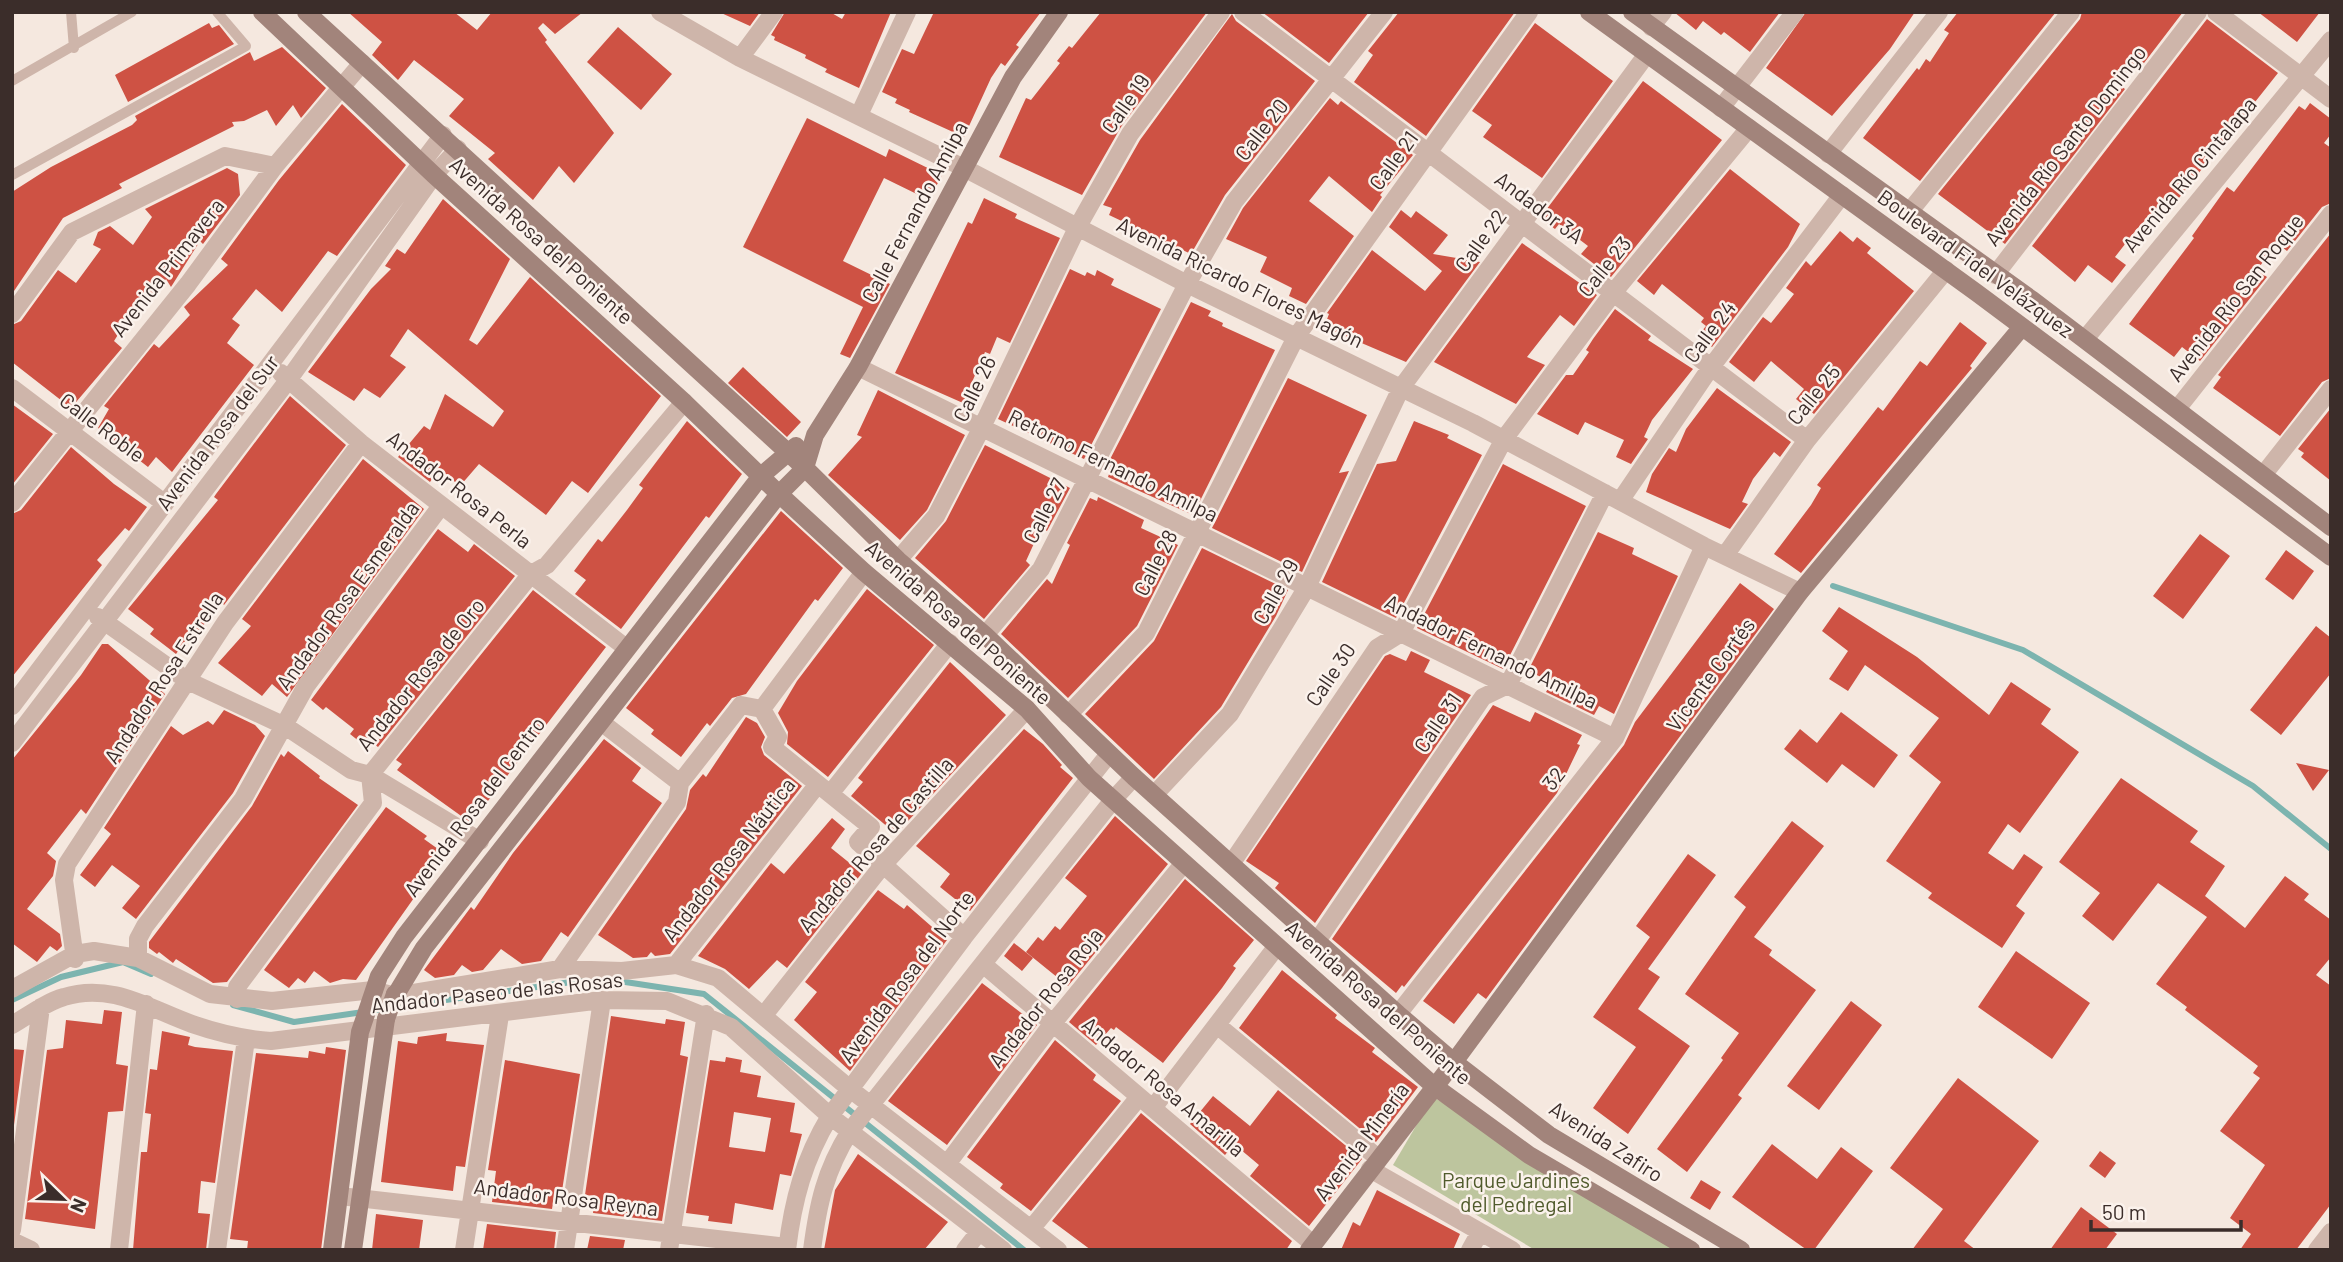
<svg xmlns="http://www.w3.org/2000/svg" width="2343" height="1262" viewBox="0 0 2343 1262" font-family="Barlow,sans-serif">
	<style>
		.green { fill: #bdc59e }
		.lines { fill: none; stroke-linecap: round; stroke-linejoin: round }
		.stream { stroke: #7cb4af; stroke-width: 6 }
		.building { fill: #ce5244; fill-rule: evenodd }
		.lane { stroke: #ceb5aa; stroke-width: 10 }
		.street { stroke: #ceb5aa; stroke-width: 18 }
		.secondary { stroke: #a2847b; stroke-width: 18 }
		.secondary-bridge { stroke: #a2847b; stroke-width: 18 }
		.labels { text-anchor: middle; stroke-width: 5; stroke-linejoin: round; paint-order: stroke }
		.street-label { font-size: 21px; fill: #3b2d2a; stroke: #fbf2ec }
		.park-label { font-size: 21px; fill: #505b2c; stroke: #fbf2ec }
	</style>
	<rect width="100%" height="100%" fill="#f5e8df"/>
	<path class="green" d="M1433 1097 1690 1250H1535L1393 1165Z"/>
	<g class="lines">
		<path class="stream" d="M1833 586 2023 650 2253 786 2331 849
			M12 1000 61 977 123 962 151 974
			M233 1005 294 1022 599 978 704 994 1024 1250"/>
	</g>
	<path class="building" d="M348 12H454L477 30 492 12H583L555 34 543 23 538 28 547 40 545 42 614 133 574 183 559 166 533 200 488 159 495 153 449 116 464 99 414 60 398 80 372 55 382 42Z
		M719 12H760L750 26Z
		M785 12H830L842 19 846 12H891L859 88 825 72 827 69 805 58 806 55 774 40 775 37 771 35Z
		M934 12H1041L1016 45 1019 47 1005 66 1001 63 991 78 964 137 909 112 910 110 895 103 897 99 882 92 902 49 914 54Z
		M1101 12H1207L1121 127 1082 195 999 157 1026 98 1031 100 1060 63 1057 61 1069 46 1072 48Z
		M1262 12H1369L1329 63Z
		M1399 12H1515L1426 136 1354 82 1373 55 1368 51Z
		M1674 12H1780L1750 52 1724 32 1721 35 1703 21 1696 30Z
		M1806 12H1915L1890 49 1832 116 1766 68Z
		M1958 12H2056L1920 181 1863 138 1917 68 1919 70 1926 59 1930 62 1949 33 1944 30Z
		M2082 12H2183L2144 63 2138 58 2118 84 2125 89 2005 244 1938 194 2080 19Z
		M2258 12H2320L2297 42Z
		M1232 14 1236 21 1315 81 1225 195 1191 254 1109 215 1112 208 1103 205 1140 140Z
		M2207 19 2278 73 2171 208 2163 201 2136 230 2115 257 2126 265 2112 283 2088 265 2075 282 2032 246Z
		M209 23 212 28 219 25 234 44 128 102 115 75Z
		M1535 23 1613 81 1542 178 1483 137 1492 125 1472 111Z
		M618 27 672 74 641 110 587 62Z
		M282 47 326 88 301 118 293 105 276 126 267 110 244 121 232 122 234 126 119 184 122 188 63 218 12 294V192L51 167 132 125 137 120 135 116 250 52 254 61Z
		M1643 81 1722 140 1611 277 1581 254 1588 246 1559 224 1555 229 1540 218Z
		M1330 98 1338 105 1341 101 1413 155 1380 195 1382 197 1372 212 1329 176 1309 201 1354 236 1306 304 1289 296 1292 288 1260 272 1267 257 1226 239 1243 208Z
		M2310 103 2331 119V134L2324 143 2331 148V203L2322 207 2287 251 2277 243 2257 270 2267 277 2200 361 2182 347 2174 357 2129 324 2194 238 2192 236 2227 187 2234 192 2299 106 2305 110Z
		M342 104 406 165 337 256 328 251 282 312 256 289 232 319 240 325 227 343 254 365 172 472 156 457 148 467 98 428 109 409 104 406 154 344 159 348 190 315 184 307 228 265 221 259 279 180Z
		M807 118 886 157 889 149 942 175 929 200 884 178 843 261 890 284 850 358 840 354 863 307 743 247Z
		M227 168 238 174 240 195 203 244 200 241 171 287 166 279 152 299 145 292 114 341 122 348 71 408 12 362V325L21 321 58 270 76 283 101 249 93 245 98 232 110 226 133 245 152 217 145 209Z
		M1730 169 1800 224 1788 247 1712 347 1698 336 1706 326 1701 322 1704 318 1662 284 1654 295 1637 281Z
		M984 198 1017 214 1015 218 1060 238 1010 343 997 337 990 354 985 352 963 403 895 373 968 222 972 224Z
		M443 199 510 259 469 340 477 345 530 277 661 396 588 493 572 481 546 515 479 464 460 486 439 469 430 482 398 457 424 426 430 430 445 394 493 427 504 411 408 329 390 356 406 367 380 398 364 388 354 401 308 372 371 289 391 269 385 266 397 249 405 254Z
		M1401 210 1411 218 1416 211 1448 235 1433 254 1480 262 1406 362 1324 327 1329 314 1327 313 1372 250 1425 291 1442 271 1389 227Z
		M1840 231 1853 242 1857 237 1871 248 1867 253 1914 291 1814 414 1796 399 1804 389 1771 361 1754 382 1729 362 1763 317 1771 323 1794 294 1786 288 1806 261 1811 266Z
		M2331 233V378L2322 382 2280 436 2213 388 2221 377 2218 375Z
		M1522 243 1597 295 1574 326 1560 315 1527 357 1545 365 1516 404 1434 362Z
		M1070 269 1085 276 1087 272 1095 276 1097 270 1114 279 1111 285 1161 309 1084 459 998 419Z
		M1191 302 1211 311 1208 316 1223 323 1222 326 1275 350 1193 515 1108 477 1110 471 1105 469Z
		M1615 309 1651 336 1648 340 1693 369 1652 420 1644 437 1648 439 1631 464 1616 457 1624 440 1585 422 1578 435 1537 414 1566 375H1573L1589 352 1586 350 1593 339Z
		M1960 322 1987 343 1970 366 1972 368 1801 573 1774 554 1811 505 1821 488 1817 485 1878 407 1883 411 1920 361 1927 366Z
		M743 367 801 422 787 437 728 383Z
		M1288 378 1367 415 1339 473 1349 471 1302 572 1212 528Z
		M1717 388 1791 442 1780 457 1774 452 1753 479 1742 502 1748 504 1730 529 1646 492 1652 474 1669 448 1676 452 1686 429Z
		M878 390 965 435 927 510 900 540 828 475 862 437 857 435Z
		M290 396 346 445 224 605 221 602 190 643 186 640 176 654 150 634 154 629 128 609 218 500 214 497 216 494Z
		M12 404 53 434 12 485Z
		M2331 408V481L2301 457 2304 453 2298 449Z
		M687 421 742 474 709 518 706 516 621 629 575 594 586 580 574 571 598 539 602 542 627 510 643 488 639 485Z
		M1414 421 1449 435 1447 438 1482 455 1396 618 1322 582 1377 464 1396 461Z
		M985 445 1070 488 1047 531 1041 528 1026 561 1030 565 984 619 915 558 946 521Z
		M71 447 114 484 147 507 129 531 125 528 97 560 102 565 12 677V514L21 510Z
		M363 459 424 509 287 697 272 684 262 696 218 663 251 626 242 619Z
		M1503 464 1586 506 1503 669 1417 628Z
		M1098 497 1144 520 1141 528 1178 545 1137 626 1068 698 1001 634 1047 579 1052 584 1070 545 1067 543 1090 498 1097 501Z
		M781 511 843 568 818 601 815 599 746 694 732 698 710 726 707 723 681 757 651 734 654 730 626 708Z
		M438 529 468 552 474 544 515 576 378 747 369 740 365 746 350 734 354 729 326 707 323 710 311 700Z
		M1598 532 1634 548 1632 554 1678 576 1614 714 1599 706 1594 715 1546 692 1552 682 1528 671Z
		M2200 534 2230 556 2183 619 2153 596Z
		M1202 548 1288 590 1276 616 1221 707 1154 779 1085 714 1154 641Z
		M2286 550 2314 571 2293 600 2265 579Z
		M1740 583 1774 609 1486 999 1478 993 1454 1024 1423 1001 1624 745 1635 722Z
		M867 589 934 645 828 777 787 744 788 732 778 713 797 681Z
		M533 590 606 647 471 823 397 770 402 764 396 760Z
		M1839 607 1917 657 1989 715 2011 682 2051 709 2041 724 2079 752 2020 833 2008 824 1988 853 2013 870 2024 854 2043 867 2016 906 2025 913 2002 948 1928 898 1932 893 1886 861 1941 782 1909 756 1939 718 1865 665 1848 691 1829 679 1848 651 1822 631Z
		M2316 626 2331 638V673L2281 735 2250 710Z
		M102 644H108L165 694 86 814 81 809 47 853 56 861 53 876 27 909 60 934 62 946 57 951 50 946 37 962 12 943V760L81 675Z
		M1411 651 1430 660 1424 672 1471 695 1315 923 1275 888 1279 883 1246 861 1385 656 1390 654 1406 661Z
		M950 662 1006 715 896 834 851 796 863 782 858 778Z
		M1493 705 1530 722 1535 712 1582 735 1577 744 1580 745 1557 793 1404 987 1402 985 1396 993 1332 939Z
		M224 710 255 725 265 736 233 793 136 919 122 908 140 886 112 865 95 887 80 875 111 834 104 828 171 726 183 735 208 721 213 725Z
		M1841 712 1898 755 1874 788 1842 764 1827 783 1784 749 1800 729 1817 743Z
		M746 717 757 723 765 737 761 747 764 755 802 786 670 954 655 956 651 952 647 957 633 958 598 935 686 809 690 790 703 774 706 777Z
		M1024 729 1043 744 1062 765 1060 767 1073 778 970 911 940 887 950 874 916 846Z
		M604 739 641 768 632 781 662 803 568 937 561 932 541 961 522 964 501 949 483 970 472 972 462 965 454 975 435 978 424 970 471 907 474 910 513 853Z
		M288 751 320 776 319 778 358 805 227 982 213 983 176 959 173 963 159 952 157 954 149 948V942L252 806 281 754 284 757Z
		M2296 763 2329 770 2313 791Z
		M2121 778 2198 831 2190 842 2225 866 2205 896 2245 928 2285 876 2309 894 2304 900 2331 920V957L2316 975 2331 986V1204L2296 1250H2240L2251 1234 2230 1218 2265 1165 2220 1131 2260 1078 2253 1073 2258 1066 2185 1010 2187 1007 2156 984 2207 917 2158 883 2113 941 2082 916 2100 893 2059 862Z
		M386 807 427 836 424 839 445 854 356 980 343 979 330 983 314 971 305 983 298 978 289 988 264 970Z
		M1115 816 1168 864 1068 986 1026 952 1038 937 1043 941 1055 926 1060 930 1087 896 1065 878Z
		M832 818 845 829 831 848 862 873 787 968 777 960 749 989 725 969 698 956 771 863 784 874Z
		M1792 821 1824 846 1754 937 1772 950 1769 955 1816 990 1738 1095 1742 1098 1687 1172 1657 1149 1723 1060 1721 1058 1739 1033 1685 994 1746 907 1734 897Z
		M1688 854 1716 875 1648 969 1660 977 1638 1009 1690 1046 1628 1134 1593 1108 1636 1047 1593 1017 1650 937 1636 926Z
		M1185 879 1254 940 1233 966 1236 968 1222 988 1163 1063 1116 1027 1114 1030 1111 1028 1096 1045 1069 1022Z
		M878 890 904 909 907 905 947 940 850 1071 794 1020 817 992 805 982Z
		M1014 943 1033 958 1022 971 1004 956Z
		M2016 951 2090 1003 2052 1059 1978 1007Z
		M1282 970 1337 1015 1335 1018 1375 1048 1372 1052 1418 1087 1376 1142 1239 1028Z
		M982 983 1037 1025 947 1145 888 1101Z
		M1851 1001 1882 1025 1819 1110 1787 1086Z
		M104 1010 122 1012 116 1064 128 1066 123 1111 108 1112 95 1229 25 1219 47 1050 63 1048 66 1020 102 1024Z
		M611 1016 665 1024 666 1019 685 1022 680 1055 688 1057 662 1221 593 1213 596 1196 585 1195Z
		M162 1031 190 1037 188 1045 195 1047 233 1051 215 1183 201 1181 198 1213 210 1214 206 1250H133L141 1152H147L151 1114 145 1113 150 1069 157 1070Z
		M447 1033 446 1041 484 1045 465 1167 456 1166 453 1191 381 1182 398 1041 417 1044 418 1037Z
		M1055 1040 1096 1075 1093 1080 1121 1101 1031 1211 1000 1188 1003 1184 967 1157Z
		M326 1047 346 1050 321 1250H247L248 1241 230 1239 256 1053 308 1058 309 1051 325 1054Z
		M12 1049 24 1050 12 1140Z
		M726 1057 742 1060 740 1072 761 1076 757 1097 795 1103 790 1132 802 1134 791 1176 780 1174 773 1210 735 1203 732 1224 708 1221 709 1216 686 1213 710 1060 725 1062ZM734 1112 771 1118 765 1152 729 1147Z
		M505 1060 580 1074 562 1191 555 1190 552 1209 492 1202 496 1171 488 1170Z
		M1958 1078 2039 1141 1964 1241 1976 1250H1912L1943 1209 1890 1168Z
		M1278 1090 1362 1159 1309 1226 1250 1176 1259 1165 1234 1144 1225 1155 1190 1124 1213 1096 1250 1126Z
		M1141 1113 1292 1241 1286 1250H1091L1052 1221Z
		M1772 1144 1817 1179 1841 1147 1873 1171 1814 1250H1807L1732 1197Z
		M2100 1151 2116 1163 2105 1178 2089 1166Z
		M858 1154 948 1222 924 1250H824L835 1190Z
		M1701 1180 1721 1192 1710 1210 1690 1198Z
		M1377 1190 1460 1234 1453 1250H1341L1353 1222 1360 1226Z
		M2081 1207 2117 1234 2105 1250H2050Z
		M376 1214 423 1220 419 1250H372Z
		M487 1224 556 1232 554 1250H483Z
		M590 1236 625 1240 623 1250H587Z"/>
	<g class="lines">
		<path class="lane" d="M71 12 74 48
			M12 81 132 12
			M12 175 246 46 217 12"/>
		<path class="street" d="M660 12 740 58 964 168 1187 284 1473 423 1704 546 1800 592
			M1243 12 1807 440
			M2216 12 2331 99
			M1651 27 1663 12
			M740 58 774 12
			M1721 108 1795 12
			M859 115 907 12
			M1828 154 1939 12
			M1910 211 2071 12
			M1995 275 2198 12
			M12 314 72 232 225 156 275 166
			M2085 339 2331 40
			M858 367 1615 738
			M281 373 361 443 625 647
			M12 388 164 503
			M2177 409 2331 214
			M2263 475 2331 389
			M1620 501 1711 367 1842 195
			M12 503 188 284 275 166 362 63
			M1726 554 1807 440 1946 270
			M898 560 936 516 982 427 1077 228 1130 134 1221 12
			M98 617 188 681 285 726 351 770 370 775 480 841
			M985 635 1041 569 1187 284 1234 202 1384 12
			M12 706 443 135
			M762 709 778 737 772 747 871 827 858 842 964 937
			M762 709 864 572
			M1068 715 1146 633 1296 337 1529 12
			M601 722 680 783
			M12 743 289 379 434 175 458 149
			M830 794 950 643
			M1154 795 1230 714 1307 587 1401 388 1647 54
			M1231 864 1377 648 1401 633 1504 439 1613 293 1749 128
			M1317 941 1483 697 1508 685 1605 493
			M138 958V939L145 926 243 799 306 686 441 506
			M75 959 64 880 67 864 225 623 361 443
			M676 965 818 784
			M984 965 1313 1244
			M560 969 677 802 680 783 741 705 762 709
			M12 989 75 954 94 951 138 958 210 994 272 1001 373 990 395 996 560 969 622 971 676 965 718 978 850 1089 1058 1250
			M237 999V987L373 803 370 775 531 574 547 565 684 402
			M1398 1014 1615 738 1704 546
			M764 1015 883 865 1027 709
			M12 1025C29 1015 46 1002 64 997 111 982 150 1009 192 1024 218 1033 243 1039 271 1041L602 1000 667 1001 731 1027 830 1116 1003 1250
			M1217 1025 1378 1158
			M1153 1108 1277 946
			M947 1164 1053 1023 1184 863
			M1370 1169 1512 1250
			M340 1196 787 1247
			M1031 1229 1139 1097
			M12 1230 41 1007
			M12 1241 31 1250
			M119 1250 146 1004
			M217 1250 246 1039
			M464 1250 500 1015
			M565 1250 602 1000
			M669 1250 706 1014
			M787 1250C793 1200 804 1159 830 1116L964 937 1109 754
			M812 1250C818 1204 825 1171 850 1131L1113 800 1134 777
			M965 1250 979 1232
			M1470 1250 1480 1232
			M2317 1250 2331 1232"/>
		<path class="secondary" d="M262 12 434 175 684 402 779 494 864 572 1027 709 1089 778 1434 1086 1529 1155 1691 1250
			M306 12 805 468 898 560 985 635 1134 777 1398 1014 1454 1062 1549 1135 1741 1250
			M1589 12 1977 293 2331 557
			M1632 12 2031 299 2331 527
			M395 994V996L424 948 779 494 805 468 815 435 858 367 1013 77 1059 12
			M332 1250 360 1032 379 976 404 937 761 476 796 446
			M353 1250 386 1019
			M1309 1250 1454 1062 1800 592 2022 327"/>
		<path class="secondary-bridge" d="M386 1019 395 994"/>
	</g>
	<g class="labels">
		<g class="street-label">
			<text transform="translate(1126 104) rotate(-55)" y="7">Calle 19</text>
			<text transform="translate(1262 130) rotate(-52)" y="7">Calle 20</text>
			<text transform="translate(2066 146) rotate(-52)" y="7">Avenida Río Santo Domingo</text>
			<text transform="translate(1394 161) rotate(-54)" y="7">Calle 21</text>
			<text transform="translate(2190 175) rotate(-50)" y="7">Avenida Río Cintalapa</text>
			<text transform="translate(1539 208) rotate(37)" y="7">Andador 3A</text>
			<text transform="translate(915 212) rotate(-62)" y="7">Calle Fernando Amilpa</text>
			<text transform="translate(541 241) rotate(42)" y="7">Avenida Rosa del Poniente</text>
			<text transform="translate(1481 241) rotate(-54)" y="7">Calle 22</text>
			<text transform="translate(1975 264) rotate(36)" y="7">Boulevard Fidel Velázquez</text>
			<text transform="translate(1605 267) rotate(-51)" y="7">Calle 23</text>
			<text transform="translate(168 268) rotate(-52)" y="7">Avenida Primavera</text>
			<text transform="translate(1240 283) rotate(26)" y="7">Avenida Ricardo Flores Magón</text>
			<text transform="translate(2236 298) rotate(-52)" y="7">Avenida Río San Roque</text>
			<text transform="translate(1710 332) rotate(-53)" y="7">Calle 24</text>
			<text transform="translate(975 389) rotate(-64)" y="7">Calle 26</text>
			<text transform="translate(1814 395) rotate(-51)" y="7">Calle 25</text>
			<text transform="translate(102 428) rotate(37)" y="7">Calle Roble</text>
			<text transform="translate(218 433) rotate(-53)" y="7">Avenida Rosa del Sur</text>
			<text transform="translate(1113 466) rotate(26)" y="7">Retorno Fernando Amilpa</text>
			<text transform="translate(459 490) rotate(38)" y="7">Andador Rosa Perla</text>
			<text transform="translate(1045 511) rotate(-63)" y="7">Calle 27</text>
			<text transform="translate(1156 563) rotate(-63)" y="7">Calle 28</text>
			<text transform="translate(1276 592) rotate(-61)" y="7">Calle 29</text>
			<text transform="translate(348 596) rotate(-54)" y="7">Andador Rosa Esmeralda</text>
			<text transform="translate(958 623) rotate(41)" y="7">Avenida Rosa del Poniente</text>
			<text transform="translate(1491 652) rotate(26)" y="7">Andador Fernando Amilpa</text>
			<text transform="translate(421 675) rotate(-51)" y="7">Andador Rosa de Oro</text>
			<text transform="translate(1331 675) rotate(-56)" y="7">Calle 30</text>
			<text transform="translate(1711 675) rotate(-54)" y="7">Vicente Cortés</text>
			<text transform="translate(164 678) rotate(-57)" y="7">Andador Rosa Estrella</text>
			<text transform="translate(1438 723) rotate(-56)" y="7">Calle 31</text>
			<text transform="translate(1554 779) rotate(-52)" y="7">32</text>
			<text transform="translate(475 807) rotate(-53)" y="7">Avenida Rosa del Centro</text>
			<text transform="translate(876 845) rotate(-49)" y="7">Andador Rosa de Castilla</text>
			<text transform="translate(729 860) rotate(-52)" y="7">Andador Rosa Náutica</text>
			<text transform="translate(907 977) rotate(-53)" y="7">Avenida Rosa del Norte</text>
			<text transform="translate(497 993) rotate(-6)" y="7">Andador Paseo de las Rosas</text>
			<text transform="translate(1046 998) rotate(-52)" y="7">Andador Rosa Roja</text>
			<text transform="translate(1378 1003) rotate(41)" y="7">Avenida Rosa del Poniente</text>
			<text transform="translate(1163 1087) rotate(40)" y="7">Andador Rosa Amarilla</text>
			<text transform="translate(1362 1142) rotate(-53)" y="7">Avenida Minería</text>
			<text transform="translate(1606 1142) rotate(33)" y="7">Avenida Zafiro</text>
			<text transform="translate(566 1198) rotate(7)" y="7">Andador Rosa Reyna</text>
		</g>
		<g class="park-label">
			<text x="1516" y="1188">Parque Jardines<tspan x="1516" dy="24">del Pedregal</tspan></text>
		</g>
	</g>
	<rect width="2343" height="1262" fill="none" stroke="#3b2d2a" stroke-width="28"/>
	<g transform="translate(63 1199) rotate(113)" stroke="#fbf2ec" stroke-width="5" paint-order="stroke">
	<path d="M0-5L12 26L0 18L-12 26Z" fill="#3b2d2a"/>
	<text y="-10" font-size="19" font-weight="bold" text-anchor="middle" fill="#3b2d2a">N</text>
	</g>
	<path d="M2091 1220v10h150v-10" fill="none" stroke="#3b2d2a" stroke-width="3.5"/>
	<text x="2102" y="1220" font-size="21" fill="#3b2d2a" stroke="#fbf2ec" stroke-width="5" paint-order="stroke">50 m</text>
</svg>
